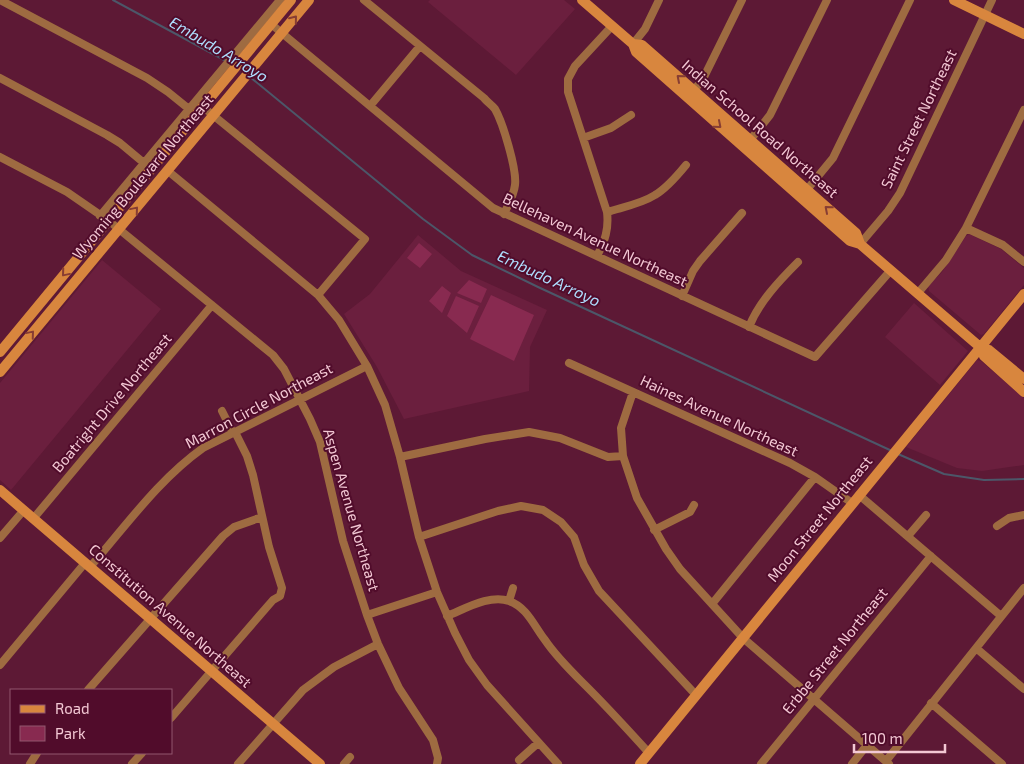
<svg xmlns="http://www.w3.org/2000/svg" width="1024" height="764" viewBox="0 0 1024 764" font-family="'Exo 2',sans-serif">
	<style>
		.built { fill: #6b1f3e }
		.green { fill: #882a50 }
		.lines { fill: none; stroke-linecap: round; stroke-linejoin: round }
		.stream { stroke: #4c5769; stroke-width: 2 }
		.street { stroke: #9e6b41; stroke-width: 8 }
		.secondary { stroke: #d8863e; stroke-width: 10 }
		.oneway { stroke: #873d33 }
		.labels { text-anchor: middle; stroke-width: 4; stroke-linejoin: round; paint-order: stroke }
		.street-label { font-size: 15px; fill: #f3c8d4; stroke: #510c2b }
		.water-label { font-size: 16px; font-style: italic; fill: #aeddfd; stroke: #510c2b }
	</style>
	<rect width="100%" height="100%" fill="#5d1935"/>
	<path class="built" d="M430 0H564L575 9 516 75 428 2Z
		M969 234 1001 249 1024 268V285L984 334 981 335 929 291 928 286 942 272 966 236Z
		M418 235 461 271 547 310 530 347 529 391 404 419 377 367 344 314 370 294Z
		M102 260 161 309 11 490 0 480V383Z
		M914 303 968 351 940 385 885 337Z
		M977 360 981 361 1024 398V465L982 471 957 468 906 447Z"/>
	<path class="green" d="M419 243 432 254 420 268 407 258Z
		M469 280 487 289 481 303 457 293Z
		M442 286 451 293 442 313 429 301Z
		M491 295 534 315 514 361 470 339Z
		M456 296 479 306 467 333 447 316Z"/>
	<g class="lines">
		<path class="stream" d="M113 0 226 61
			M250 77 423 219 472 255 538 287 892 451
			M898 454 944 474 984 480 1024 479"/>
		<path class="street" d="M0 0 147 78 168 92 189 109
			M364 0 484 98C487 102 492 105 495 109 503 123 517 170 515 185 514 195 508 205 504 214
			M271 24 493 208 815 357 891 270
			M633 44 645 29 659 0
			M0 78 107 135 120 143 144 163
			M690 95 703 79 742 0
			M370 106 420 46
			M203 107 365 239 318 295
			M583 138 611 128 631 115
			M747 144 770 115 827 0
			M0 157 67 192 109 221 273 355 284 369 310 419 320 442 343 541 367 615 378 644 399 688 433 740 438 758 437 764
			M168 171 318 295 339 320 367 366 385 405 400 457 419 537 437 592 455 633 469 660 487 685 558 764
			M805 192 833 158 910 0
			M607 212C623 207 641 204 655 195 667 188 677 176 686 165
			M100 216 280 0
			M966 228 1003 245 1024 262
			M860 244 888 211 900 193 992 0
			M597 256C605 241 609 229 607 212L568 92V79L575 66 612 26
			M918 293 946 260 966 228 1024 110
			M682 296 693 271 700 261 742 213
			M749 327C759 302 779 281 798 262
			M569 363 790 463 815 477 852 503
			M633 392 621 428 623 456 637 498 666 549 680 569 743 638 889 764
			M222 411 233 433
			M400 457 485 439 529 432 560 438 608 457 623 456
			M859 495 1001 616
			M33 519 212 305
			M997 526 1009 518 1024 515
			M654 530 690 512 694 505
			M908 536 926 515
			M419 537 498 511 521 506 543 510 561 522 574 537 584 565 599 591 696 695
			M0 538 24 510
			M90 567C126 526 158 480 203 448L367 366
			M509 601 513 588
			M712 604 815 477
			M367 615 437 592
			M447 616C465 609 490 594 509 601 527 607 534 626 545 640 557 658 573 673 589 689 609 709 629 731 649 753
			M976 648 1024 689
			M0 665 85 563
			M88 690 223 536 234 527 262 517
			M931 703 1002 764
			M171 718 273 600 280 596 282 588 269 547 253 475 247 456 235 432
			M519 760 538 743
			M886 761 1024 588
			M30 764 37 753
			M132 764 142 753
			M238 764 303 690 334 667 378 644
			M344 764 350 757
			M761 764 931 556
			M852 764 867 745"/>
		<path class="secondary" d="M582 0 633 44 636 52 850 241 860 244 980 347 989 350 1024 379
			M954 0 1024 34
			M633 44 642 45 856 233 860 244
			M980 347 984 356 1024 392
			M0 352 291 0
			M0 372 309 0
			M0 490 320 764
			M640 764 1024 294"/>
	</g>
	<defs><path id="oneway-chevron" d="M-2-3.5L2.5 0L-2 3.5" fill="none" stroke-width="1.6" stroke-linecap="round" stroke-linejoin="round" transform="scale(1.25)"/></defs>
	<g class="oneway">
		<use href="#oneway-chevron" transform="translate(294 19) rotate(-51)"/>
		<use href="#oneway-chevron" transform="translate(680 78) rotate(-139)"/>
		<use href="#oneway-chevron" transform="translate(718 125) rotate(41)"/>
		<use href="#oneway-chevron" transform="translate(828 209) rotate(-139)"/>
		<use href="#oneway-chevron" transform="translate(135 210) rotate(-50)"/>
		<use href="#oneway-chevron" transform="translate(65 273) rotate(130)"/>
		<use href="#oneway-chevron" transform="translate(31 334) rotate(-50)"/>
	</g>
	<g class="labels">
		<g class="street-label">
			<text transform="translate(919 119) rotate(-64)" y="5">Saint Street Northeast</text>
			<text transform="translate(760 129) rotate(41)" y="5">Indian School Road Northeast</text>
			<text transform="translate(143 177) rotate(-50)" y="5">Wyoming Boulevard Northeast</text>
			<text transform="translate(595 240) rotate(25)" y="5">Bellehaven Avenue Northeast</text>
			<text transform="translate(112 403) rotate(-50)" y="5">Boatright Drive Northeast</text>
			<text transform="translate(259 406) rotate(-28)" y="5">Marron Circle Northeast</text>
			<text transform="translate(719 416) rotate(25)" y="5">Haines Avenue Northeast</text>
			<text transform="translate(351 510) rotate(74)" y="5">Aspen Avenue Northeast</text>
			<text transform="translate(820 519) rotate(-51)" y="5">Moon Street Northeast</text>
			<text transform="translate(170 616) rotate(41)" y="5">Constitution Avenue Northeast</text>
			<text transform="translate(835 651) rotate(-51)" y="5">Erbbe Street Northeast</text>
		</g>
		<g class="water-label">
			<text transform="translate(219 49) rotate(31)" y="6">Embudo Arroyo</text>
			<text transform="translate(549 278) rotate(25)" y="6">Embudo Arroyo</text>
		</g>
	</g>
	<rect x="10" y="689" width="162" height="65" fill="#510c2b" stroke="#92576f"/>
	<rect x="20" y="705" width="25" height="8" fill="#d8863e" stroke="#92576f"/>
	<text x="55" y="714" font-size="15" fill="#f3c8d4">Road</text>
	<rect x="20" y="726" width="25" height="15" fill="#882a50" stroke="#92576f"/>
	<text x="55" y="739" font-size="15" fill="#f3c8d4">Park</text>
	<path d="M854 744v8h91v-8" fill="none" stroke="#f3c8d4" stroke-width="2.5"/>
	<text x="862" y="744" font-size="15" fill="#f3c8d4" stroke="#510c2b" stroke-width="4" paint-order="stroke">100 m</text>
</svg>
